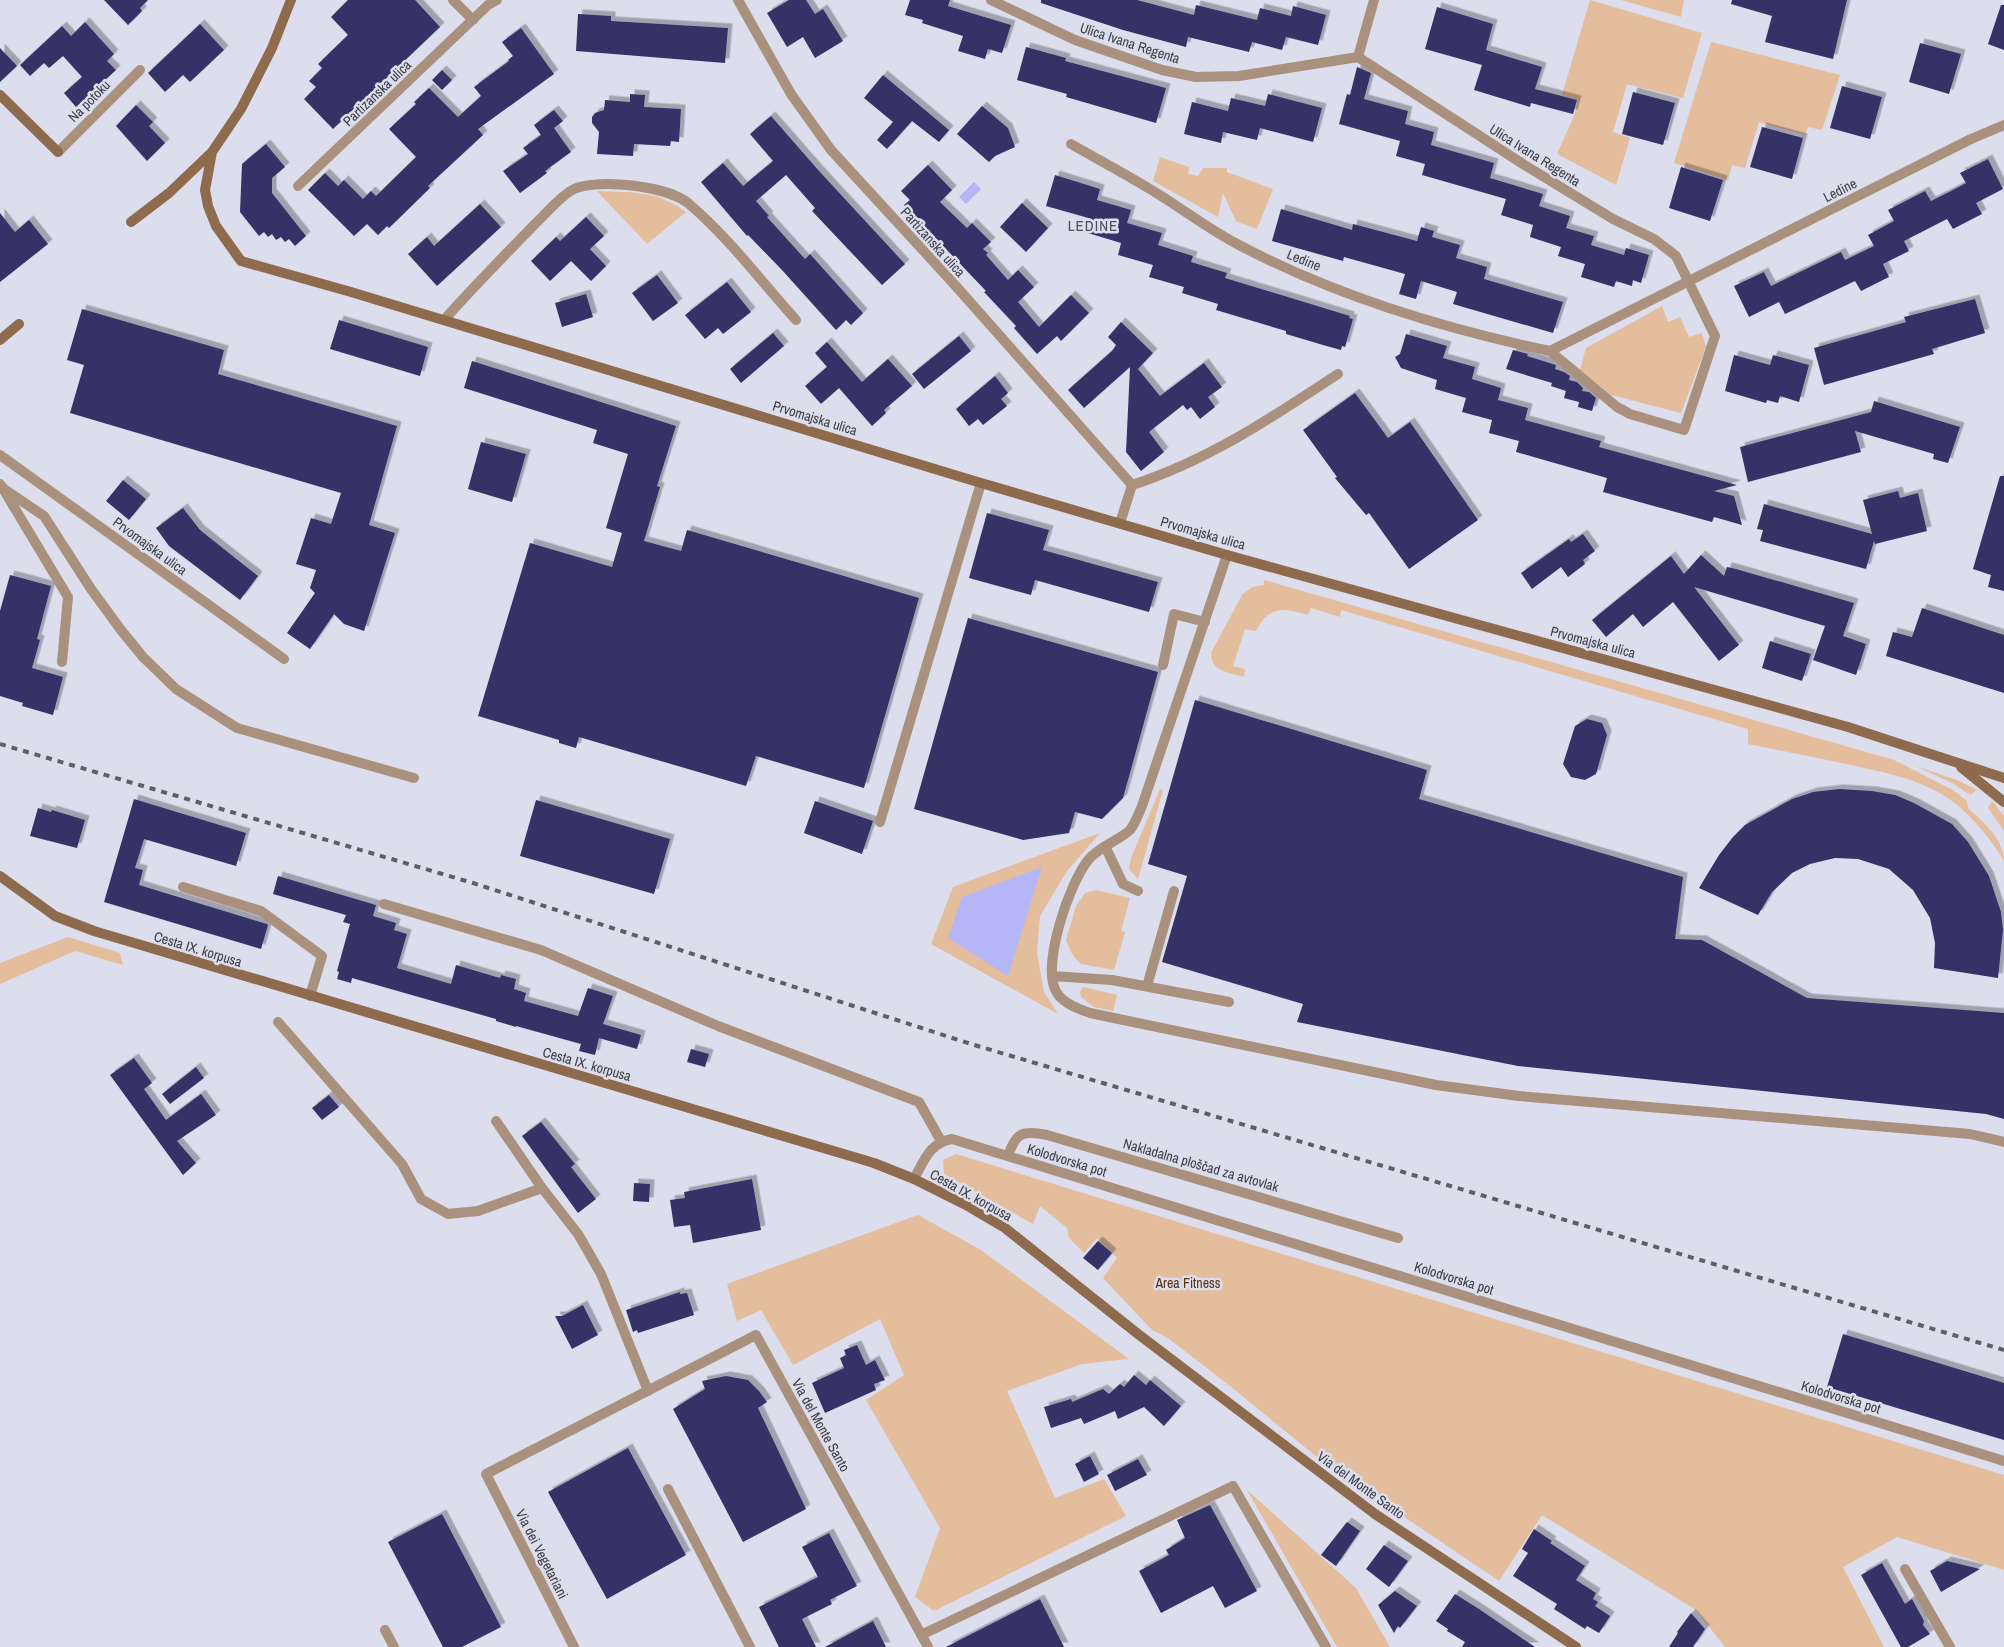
<svg xmlns="http://www.w3.org/2000/svg" width="2004" height="1647" viewBox="0 0 2004 1647" font-family="'Archivo Narrow',sans-serif">
	<style>
		.green { fill: #e4bd9c }
		.water { fill: #b5b6f8 }
		.building { fill: #353168; filter: url(#shadow) }
		.lines { fill: none; stroke-linecap: round; stroke-linejoin: round }
		.lane { stroke: #aa917d; stroke-width: 10 }
		.street { stroke: #aa917d; stroke-width: 10 }
		.secondary { stroke: #8f6b4d; stroke-width: 10 }
		.rail { stroke: #5e5e67; stroke-width: 4; stroke-dasharray: 6 6; stroke-linecap: butt }
		.labels { text-anchor: middle; stroke-width: 5; stroke-linejoin: round; paint-order: stroke }
		.street-label { font-size: 14px; fill: #3c3c43; stroke: #dcdded }
		.park-label { font-size: 14px; fill: #5b3510; stroke: #dcdded }
		.neighbourhood-label { font-size: 15px; letter-spacing: 1px; fill: #4d4e5b; stroke: #dcdded }
	</style>
	<defs>
		<filter id="shadow"><feDropShadow dx="4.5" dy="-4.5" stdDeviation="0" flood-color="#0004"/></filter>
	</defs>
	<rect width="100%" height="100%" fill="#dcdded"/>
	<path class="green" d="M1590 0 1702 33 1683 98 1627 84 1613 132 1630 138 1616 185 1557 154 1574 116 1578 100 1562 95Z
		M1621 0H1684L1681 17Z
		M1711 42 1840 75 1822 130 1808 127 1805 135 1759 122 1745 168 1732 165 1728 180 1674 163Z
		M1160 157 1189 167 1188 174 1198 176 1203 168H1227V172L1273 189 1257 229 1236 221 1223 193 1218 217 1153 181Z
		M597 191C634 193 653 189 686 212L647 244Z
		M1662 306 1668 322 1680 317 1689 337 1702 333 1706 347 1681 413 1611 395 1580 370 1586 348Z
		M1264 580 1894 760 1953 790 1967 801 1968 808C1983 822 2004 839 2004 861 1991 839 1973 817 1952 801 1919 777 1877 771 1837 762 1808 756 1778 750 1748 744V729L1341 610 1340 617 1311 608 1308 615C1283 607 1269 606 1256 631L1245 629 1233 666 1245 669 1244 677C1229 672 1208 671 1212 651L1242 595 1252 587 1264 585Z
		M1916 766 1957 780 1977 790 1970 795 1954 784Z
		M1160 789 1163 790 1138 879 1129 869 1131 858Z
		M1992 801 2004 816V831L1988 808Z
		M1100 833 1067 871 1040 916 1037 953 1044 992 1058 1014 931 944 953 887Z
		M1096 890 1130 898 1121 931 1125 932 1114 970 1081 964 1072 954 1066 940 1076 906 1085 893Z
		M68 937 120 953 123 965 75 951 0 984V963Z
		M1083 987 1117 995 1113 1011 1094 1007 1081 997 1080 992Z
		M956 1154 2004 1475V1570L1897 1537 1843 1567 1884 1647H1725L1696 1610 1542 1515 1499 1581 1323 1462 1230 1386 1168 1338 1152 1330 1103 1278 1117 1258 1097 1238 1084 1253 1069 1238 1067 1228 1040 1206 1033 1224 944 1174 943 1160Z
		M918 1215 981 1250 1129 1359 1082 1364 1007 1391 1055 1498 1104 1479 1126 1516 934 1611 915 1597 940 1528 866 1400 904 1375 880 1319 793 1365 761 1310 737 1321 727 1284Z
		M1247 1490 1356 1588 1390 1647H1337Z"/>
	<path class="water" d="M974 182 981 189 966 204 959 197Z
		M1042 867 1008 976 948 938 962 897Z"/>
	<path class="building" d="M104 0H148L140 8 142 11 128 25Z
		M348 0H415L440 27 333 129 304 99 316 87 309 81 322 68 318 64 348 35 331 17Z
		M789 0H806L815 14 823 9 843 41 815 58 803 37 787 47 767 13Z
		M910 0H950L948 6 1011 25 1002 53 988 49 985 59 958 51 963 36 922 23 923 20 905 15Z
		M1041 0H1137L1194 15 1196 5 1257 20 1260 8 1291 16 1293 6 1326 15 1318 45 1286 37 1282 50 1252 42 1249 52 1188 37 1186 47 1123 30 1041 3Z
		M1732 0H1847L1833 59 1765 42 1772 16 1731 4Z
		M2001 5H2004V50L1988 44Z
		M1437 7 1493 24 1486 50 1542 67 1535 89 1577 100 1573 114 1531 103 1530 107 1474 90 1482 65 1425 49Z
		M578 14 611 16V21L728 28 725 63 576 51Z
		M85 22 114 54 107 61 116 70 76 107 64 93 82 77 63 56 49 68 44 63 30 76 20 65 62 26 71 36Z
		M200 24 224 50 190 82 183 75 165 92 148 73Z
		M521 28 554 74 478 129 483 135 428 186 430 188 389 228 387 226 378 235 367 224 354 236 308 190 325 173 338 186 344 180 363 199 371 191 376 196 416 157 389 129 416 104 414 102 429 88 458 117 481 96 474 87 509 61 508 60 513 56 502 42Z
		M1920 43 1961 54 1949 94 1909 82Z
		M1026 47 1066 58 1065 61 1166 88 1156 123 1066 97 1067 94 1017 80Z
		M0 48 17 66 0 82Z
		M1357 67 1371 73 1364 99 1408 111 1405 124 1434 132 1431 145 1494 163 1490 178 1543 194 1539 206 1570 216 1566 228 1594 236 1591 245 1624 255 1626 248 1649 255 1641 283 1633 280 1632 286 1616 281 1614 287 1581 277 1585 264 1558 256 1561 247 1530 237 1533 225 1501 215 1506 199 1422 175 1425 164 1396 156 1400 141 1339 124 1347 94 1350 95Z
		M442 70 452 80 442 90 432 80Z
		M883 75 949 130 939 142 912 121 887 149 877 140 893 122 864 98Z
		M1842 86 1882 97 1870 139 1830 128Z
		M1633 92 1675 103 1663 145 1622 134Z
		M630 94 645 95 644 107 681 109 679 142 671 141 670 146 634 144 633 156 597 154 599 132 592 123V117L595 113 604 110 605 100 630 102Z
		M1268 94 1322 108 1313 142 1260 128 1257 140 1223 132 1221 143 1184 134 1192 102 1228 111 1231 98 1265 106Z
		M136 105 153 122 149 126 165 143 147 161 116 126Z
		M982 106 1008 128 1015 147 995 156 989 162 957 134Z
		M554 110 563 121 554 128 571 152 545 171 547 173 520 193 503 171 528 154 523 148 541 135 534 125Z
		M771 116 819 171 905 264 882 285 812 211 815 208 786 175 756 201 769 216 767 217 805 259 810 254 863 313 851 325 846 320 836 330 782 270 748 235 747 236 701 182 723 163 743 186 773 161 750 134Z
		M1762 127 1803 138 1792 179 1750 167Z
		M266 144 285 167 272 178V193L306 236 295 246 289 239 285 242 281 237 276 240 272 234 268 237 264 232 259 236 240 212 242 164Z
		M1988 159 2003 189 1976 203 1982 214 1953 229 1947 219 1904 241 1909 251 1883 264 1889 277 1861 291 1855 281 1785 314 1779 302 1749 317 1734 286 1764 272 1771 286 1841 252 1845 260 1874 246 1868 235 1894 221 1888 210 1925 191 1931 201 1951 191 1966 183 1960 173Z
		M928 165 952 190 940 202 967 228 972 223 991 242 983 249 988 253 986 255 1008 280 1018 270 1034 287 1018 302 1039 327 1071 295 1089 313 1061 341 1057 336 1037 354 1014 328 1016 326 984 292 986 291 904 205 910 200 901 191Z
		M1681 167 1723 180 1710 221 1669 208Z
		M1055 175 1100 189 1097 200 1131 210 1127 223 1162 233 1158 245 1193 256 1191 262 1227 273 1225 278 1350 316 1349 318 1353 319 1345 347 1342 346 1341 350 1323 345 1286 334V331L1216 310 1218 304 1182 293 1184 287 1149 277 1153 265 1118 255 1121 243 1088 233 1092 219 1046 206Z
		M1022 203 1048 228 1026 252 1000 227Z
		M480 204 501 227 437 286 408 254 427 237 434 246Z
		M1281 209 1352 230 1353 224 1417 241 1421 227 1434 231 1432 237 1460 245 1456 258 1487 267 1484 279 1563 302 1553 333 1453 304 1457 292 1421 281 1416 299 1399 294 1405 274 1344 257 1343 261 1272 241Z
		M0 213 15 232 29 220 48 244 0 282Z
		M586 217 604 236 590 249 606 266 591 281 571 261 550 281 531 261 556 237 560 241Z
		M657 275 678 303 653 321 632 293Z
		M727 282 751 312 723 334 718 328 705 339 685 315Z
		M586 294 593 317 562 327 555 303Z
		M1975 299 1985 333 1932 349 1934 354 1824 385 1814 348 1906 322 1904 317Z
		M82 309 224 350 218 374 397 426 369 525 395 533 364 631 344 624 334 614 310 649 287 633 315 593 310 588 316 570 296 564 311 518 331 524 341 493 70 413 84 365 67 360Z
		M339 320 428 347 420 376 330 349Z
		M1121 322 1153 353 1138 369 1160 396 1204 363 1222 387 1208 397 1215 407 1200 419 1191 407 1187 410 1183 405 1149 432 1164 452 1141 471 1126 452 1130 367 1084 408 1068 390 1112 351 1116 345 1108 337Z
		M773 333 784 346 741 383 730 369Z
		M1406 334 1447 346 1443 358 1475 367 1472 379 1501 388 1498 400 1528 408 1525 420 1601 441 1599 447 1737 485 1714 491 1734 496 1742 525 1714 517 1712 522 1603 492 1607 478 1516 452 1519 441 1489 433 1492 420 1462 412 1466 398 1435 389 1437 380 1401 368 1395 357 1400 354Z
		M959 336 971 351 924 389 912 374Z
		M827 342 862 382 888 359 912 386 884 410 886 413 872 426 839 388 821 404 805 386 827 367 815 353Z
		M1513 350 1528 354 1527 356 1556 365 1555 369 1564 372 1570 376 1566 391 1551 386 1552 383 1506 369Z
		M1734 355 1770 365 1773 355 1809 365 1799 402 1780 396 1778 403 1767 400 1766 403 1725 391Z
		M472 361 676 426 657 486 660 487 644 541 681 551 687 530 919 598 864 788 756 756 746 786 579 737 576 748 559 743V740L478 716 530 543 612 567 622 533 606 528 628 454 593 443 597 430 464 388Z
		M995 376 1008 393 1001 399 1007 406 983 425 978 419 969 426 956 409Z
		M1569 380 1577 382 1583 388 1582 391 1589 392 1596 398 1592 411 1578 407 1579 402 1564 398Z
		M1355 393 1388 438 1410 422 1478 520 1409 569 1369 513 1366 515 1335 478 1337 477 1303 430Z
		M1874 401 1960 427 1948 463 1933 459 1934 454 1855 431 1861 452 1748 482 1740 447 1871 412Z
		M481 442 526 454 512 502 468 489Z
		M2000 476H2004V591L1988 587 1991 575 1973 569Z
		M123 480 146 499 129 520 106 501Z
		M1898 491 1900 498 1918 493 1927 531 1875 544 1874 541 1866 569 1760 541 1763 530 1757 529 1764 504 1872 534 1863 500Z
		M183 508 200 530 258 576 240 600 169 546 156 528Z
		M987 513 1049 530 1043 550 1158 582 1149 612 1035 580 1031 595 969 578Z
		M1583 534 1595 551 1583 560 1585 564 1568 577 1561 567 1532 589 1521 573 1569 539 1571 542Z
		M1701 555 1724 576 1727 567 1736 569 1854 603 1843 636 1866 644 1856 675 1813 660 1825 626 1694 587 1739 645 1719 661 1673 602 1643 627 1633 614 1606 637 1592 620 1671 556 1684 574Z
		M10 575 51 586 37 639 40 640 32 668 63 677 53 715 22 706 23 703 0 696V611Z
		M1922 608 2004 635V693L1886 656 1893 632 1912 637Z
		M968 618 1158 672 1123 798 1102 819 1075 812 1069 833 1023 840 914 809Z
		M1770 641 1811 654 1802 681 1762 668Z
		M1195 700 1427 770 1419 799 1683 877 1675 939 1702 940 1807 998 2004 1013V1119L1986 1114 1518 1066 1297 1022 1303 1004 1162 962 1187 876 1148 864Z
		M1587 719 1602 723 1607 735 1596 774 1585 780 1571 777 1563 764 1575 726Z
		M1839 789 1872 791 1895 795 1914 803 1952 824 1968 842 1989 876 2001 912 2003 930 1998 978 1934 968 1935 943 1930 918 1913 890 1889 869 1858 859 1835 858 1810 864 1792 873 1772 892 1758 915 1699 888 1719 855 1733 837 1745 825 1792 799 1813 792Z
		M134 799 246 833 236 866 144 839 135 868 143 870 139 885 267 924 268 925 261 949 104 902Z
		M536 800 670 839 654 894 520 856Z
		M815 801 873 821 862 854 804 833Z
		M38 808 51 812 52 810 85 820 77 848 30 836Z
		M278 876 376 905 373 916 396 923 394 930 407 934 397 968 451 984 456 965 500 978 501 975 516 979 514 989 526 993 524 1001 578 1016 588 988 613 996 603 1024 641 1035 637 1049 599 1038 595 1055 579 1051 581 1044 516 1026V1027L496 1021V1019L352 978 351 983 337 979 339 972 337 971 350 924 343 922 346 915 273 894Z
		M691 1049 709 1054 705 1067 687 1062Z
		M134 1058 152 1083 144 1089 166 1120 201 1094 216 1115 177 1141 196 1163 183 1175 110 1075Z
		M196 1067 204 1078 170 1104 162 1094Z
		M329 1095 339 1107 322 1120 312 1108Z
		M541 1122 575 1164 571 1167 596 1199 578 1213 522 1136Z
		M752 1179 761 1230 693 1243 690 1225 674 1227 670 1200 685 1198 684 1192Z
		M634 1183 650 1184 649 1202 633 1201Z
		M1098 1241 1112 1253 1098 1270 1083 1258Z
		M680 1292V1294L687 1293 694 1315 638 1333 637 1330 633 1332 626 1310Z
		M583 1305 598 1335 572 1349 555 1316H562Z
		M1843 1334 2004 1383V1440L1827 1387Z
		M857 1345 866 1365 875 1360 885 1380 874 1384 876 1390 825 1413 812 1383 844 1368 840 1358 846 1355 844 1350Z
		M1134 1375 1146 1385 1150 1380 1181 1406 1164 1426 1144 1407 1118 1419 1115 1411 1084 1424 1081 1418 1051 1428 1044 1407 1071 1399 1072 1402 1103 1389 1109 1394 1120 1384 1124 1387Z
		M726 1376 748 1380 759 1391 767 1402 758 1408 806 1509 743 1542 673 1409 705 1389 702 1381Z
		M628 1448 686 1555 607 1599 548 1492Z
		M1090 1456 1099 1474 1084 1482 1075 1464Z
		M1138 1459 1147 1475 1115 1491 1107 1475Z
		M1210 1505 1257 1591 1225 1608 1213 1586 1161 1613 1139 1571 1169 1555 1166 1550 1185 1538 1177 1520Z
		M442 1514 501 1627 462 1647H443L388 1542Z
		M1347 1522 1360 1531 1336 1566 1321 1555Z
		M1534 1529 1552 1541 1550 1543 1585 1566 1576 1580 1596 1593 1593 1599 1598 1602 1595 1606 1610 1616 1599 1633 1587 1626 1585 1629 1554 1609 1557 1604 1513 1576 1528 1553 1522 1549Z
		M829 1533 857 1586 830 1600 832 1604 802 1619 816 1647H779L759 1607 818 1577 802 1547Z
		M1384 1545 1408 1561 1389 1587 1366 1569Z
		M1947 1561 1980 1569 1941 1592 1930 1571Z
		M1882 1563 1905 1604 1912 1599 1924 1621 1923 1625 1930 1634 1908 1647H1901L1861 1575Z
		M1395 1591 1417 1606 1400 1628 1398 1626 1394 1633 1378 1605Z
		M1455 1594 1479 1609 1535 1647H1462L1465 1642 1447 1631 1448 1629 1436 1621Z
		M1040 1599 1064 1647H946Z
		M1691 1613 1705 1629 1693 1647H1669L1678 1633 1677 1632Z
		M873 1621 886 1647H825Z"/>
	<g class="lines">
		<path class="lane" d="M0 484 4 489 44 516 91 589 121 630 143 657 176 689 237 728 414 778
			M5 492 68 597 62 662
			M1227 555 1142 806C1139 813 1135 824 1130 830 1121 839 1099 847 1089 859 1070 881 1040 967 1057 993 1064 1004 1079 1009 1090 1013L1436 1085 1519 1096 1970 1134 2004 1142
			M1163 665 1174 614 1205 622
			M880 822 981 483
			M1105 846 1123 884 1138 891
			M183 887 261 911 322 956 310 996
			M384 904 541 950 718 1026 919 1102 941 1141
			M1052 976 1112 980 1229 1002
			M1147 986 1174 891
			M1008 1156C1016 1132 1023 1130 1047 1135L1398 1238"/>
		<path class="street" d="M453 0 473 20
			M738 0 791 94 831 150 954 284 1132 485 1120 523
			M991 0 1075 40 1162 70 1196 77 1239 76 1358 57 1374 0
			M1358 57 1523 164 1613 219 1654 239 1676 256 1715 336 1684 430 1630 414 1617 407 1550 351
			M1071 144C1097 159 1124 173 1150 189 1180 207 1208 229 1239 245 1334 295 1445 329 1550 351L1971 139 2004 125
			M58 152 140 70
			M298 186 488 5 497 0
			M444 320C473 287 504 256 535 224 546 214 561 195 574 189 599 178 667 186 688 203 728 237 761 281 796 320
			M0 455 284 659
			M1132 485C1207 461 1273 417 1338 374
			M278 1022 402 1164 421 1199 448 1214 478 1211 542 1188
			M496 1121 542 1188 578 1234 601 1274 648 1391
			M914 1179C924 1161 929 1143 952 1139L2004 1461
			M668 1489 750 1647
			M1905 1569 1950 1647
			M385 1630 394 1647
			M921 1635 1233 1486 1326 1647
			M574 1647 486 1474 756 1335 928 1647"/>
		<path class="secondary" d="M0 95 58 152
			M212 152 205 190 208 206 216 226 241 261 351 292 981 483 1227 555 1848 727 2004 778
			M131 222 169 193 212 152 241 109 272 48 291 0
			M0 340 19 324
			M1961 767 2004 802
			M0 876 55 916 94 931 874 1163 914 1179 966 1205 1005 1228 1138 1334 1375 1514 1576 1647"/>
		<path class="rail" d="M0 744 473 883 971 1044 2004 1350"/>
	</g>
	<g class="labels">
		<g class="street-label">
			<text transform="translate(1130 43) rotate(18)" y="5">Ulica Ivana Regenta</text>
			<text transform="translate(377 93) rotate(-44)" y="5">Partizanska ulica</text>
			<text transform="translate(89 101) rotate(-45)" y="5">Na potoku</text>
			<text transform="translate(1535 155) rotate(32)" y="5">Ulica Ivana Regenta</text>
			<text transform="translate(1840 190) rotate(-27)" y="5">Ledine</text>
			<text transform="translate(933 242) rotate(48)" y="5">Partizanska ulica</text>
			<text transform="translate(1304 260) rotate(22)" y="5">Ledine</text>
			<text transform="translate(815 418) rotate(17)" y="5">Prvomajska ulica</text>
			<text transform="translate(1203 533) rotate(16)" y="5">Prvomajska ulica</text>
			<text transform="translate(150 546) rotate(36)" y="5">Prvomajska ulica</text>
			<text transform="translate(1593 642) rotate(15)" y="5">Prvomajska ulica</text>
			<text transform="translate(198 949) rotate(17)" y="5">Cesta IX. korpusa</text>
			<text transform="translate(587 1064) rotate(16)" y="5">Cesta IX. korpusa</text>
			<text transform="translate(1067 1160) rotate(17)" y="5">Kolodvorska pot</text>
			<text transform="translate(1201 1165) rotate(16)" y="5">Nakladalna ploščad za avtovlak</text>
			<text transform="translate(971 1195) rotate(29)" y="5">Cesta IX. korpusa</text>
			<text transform="translate(1454 1278) rotate(17)" y="5">Kolodvorska pot</text>
			<text transform="translate(1841 1397) rotate(17)" y="5">Kolodvorska pot</text>
			<text transform="translate(821 1425) rotate(61)" y="5">Via del Monte Santo</text>
			<text transform="translate(1361 1485) rotate(36)" y="5">Via del Monte Santo</text>
			<text transform="translate(542 1554) rotate(63)" y="5">Via dei Vegetariani</text>
		</g>
		<g class="park-label">
			<text x="1188" y="1288">Area Fitness</text>
		</g>
		<g class="neighbourhood-label">
			<text x="1093" y="231">LEDINE</text>
		</g>
	</g>
</svg>
